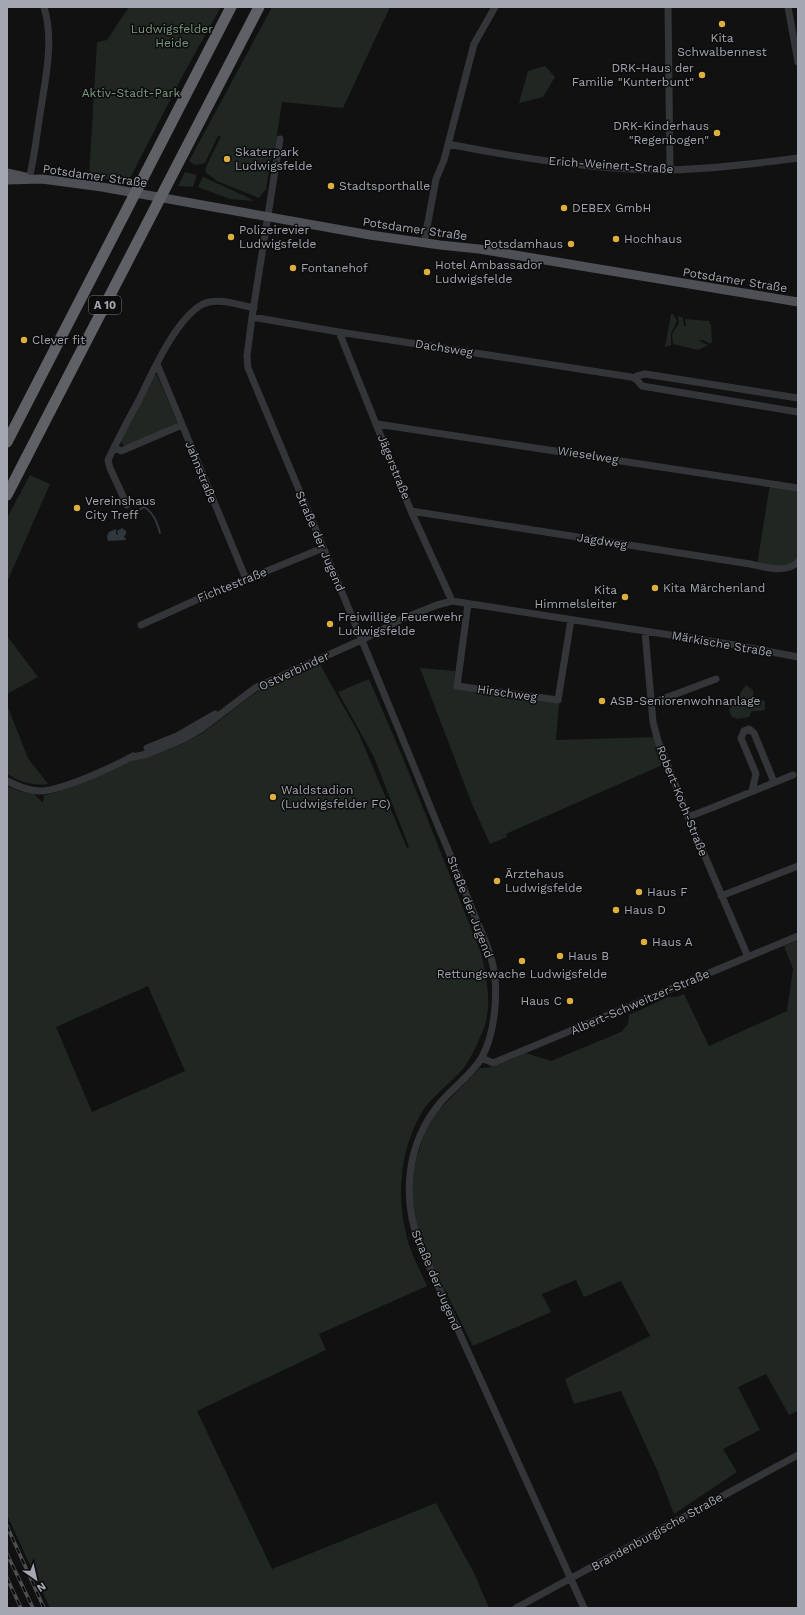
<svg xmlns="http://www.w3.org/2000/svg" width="805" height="1615" viewBox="0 0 805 1615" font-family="'Work Sans',sans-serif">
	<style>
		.green { fill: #202621; fill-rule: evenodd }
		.water { fill: #30373d }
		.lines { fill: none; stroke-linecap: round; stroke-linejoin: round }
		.stream { stroke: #30373d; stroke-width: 2 }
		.minor { stroke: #343539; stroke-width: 7 }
		.major { stroke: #4f5055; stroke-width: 9 }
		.highway { stroke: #5f6167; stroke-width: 11 }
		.rail-casing { stroke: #4e4f53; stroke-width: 3.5 }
		.rail { stroke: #0c0c0d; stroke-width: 2; stroke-dasharray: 6; stroke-linecap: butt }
		.highway-bridge { stroke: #5f6167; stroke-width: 11 }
		.poi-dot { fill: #dcaf3f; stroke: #0c0c0d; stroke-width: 1.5 }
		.labels { text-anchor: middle; stroke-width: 3; stroke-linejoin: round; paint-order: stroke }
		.shield { fill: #0c0c0d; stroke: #767880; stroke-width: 1 }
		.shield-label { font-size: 11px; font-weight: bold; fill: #a4a7b1 }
		.park-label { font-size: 12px; fill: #7d9a80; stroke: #0c0c0d }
		.poi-label { font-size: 12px; fill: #a4a7b1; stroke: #0c0c0d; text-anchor: start }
		.street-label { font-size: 12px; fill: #a4a7b1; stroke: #0c0c0d }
	</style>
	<rect width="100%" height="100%" fill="#111112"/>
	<path class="green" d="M129 7H221L184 73 128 182 89 177 97 42 107 40Z
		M272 7H390L343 108 282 102 276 142 270 164 266 189 259 198 217 181 206 173 205 169 221 136H218L205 163 195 165 189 161Z
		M545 66 555 77 543 97 519 103 528 71Z
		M185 172 197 175 193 187 178 186Z
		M203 177 245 196 254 201 230 199 198 187Z
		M671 314H673L677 321 671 333V345L665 347Z
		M678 316 683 318 684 326H686L685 319 709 321 711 325 712 342 710 344 703 340H698L708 345 698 350 673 344 672 334 679 323Z
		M154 375H157L177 422 176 425 125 446 122 444 121 441Z
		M30 475 50 484 7 582V518Z
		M770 484 798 488V562L793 566 757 565Z
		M7 636 38 677 7 694Z
		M319 663 359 734 407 848 409 847 374 757 338 692 369 679 403 758 481 953C486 974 492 1003 485 1025 483 1031 480 1038 477 1044 473 1053 468 1063 462 1070 451 1082 429 1100 422 1112 400 1150 396 1195 407 1238 411 1254 420 1270 427 1286L319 1334 326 1350 197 1411 272 1569 436 1503 475 1575 489 1608H50L7 1515V786L19 791 34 794 43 803 44 795 58 792 131 761 182 744 201 734 258 691ZM148 986 185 1071 92 1112 56 1027Z
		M420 668 455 671 454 687 559 703 556 740 657 737 667 763 506 834 507 837 490 844 472 804Z
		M746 685 753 690 754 697 765 701V709L761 711H752L749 717 738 719 732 717 729 710Z
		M7 705 28 758 48 784C33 786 21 782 7 774Z
		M798 940V1411L789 1415 766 1374 738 1387 760 1430 723 1449 737 1472 674 1514 657 1470 621 1391 574 1404 565 1379 650 1336 621 1281 584 1297 576 1280 542 1294 551 1312 473 1346 423 1247 416 1226 412 1195 414 1166 425 1132 438 1111 480 1068 493 1067 526 1053 551 1061 621 1032 628 1024 629 1015 668 997H677L684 994 709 1046 787 1011 793 969 784 946Z"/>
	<path class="water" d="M122 528 126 531V534L123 538 125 537 126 540 108 541 107 536 109 532 116 529V534L118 535 117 531Z"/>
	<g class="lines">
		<path class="stream" d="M139 510 144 507C154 513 157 522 160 533"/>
		<path class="minor" d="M668 7 670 169
			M788 7 798 62
			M280 139 252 317 247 356 248 368C311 519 375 669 436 821 449 852 462 883 474 914 482 934 493 955 495 978 497 1002 494 1035 482 1057 472 1075 453 1087 440 1103 406 1144 401 1199 421 1248L584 1608
			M448 144C518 158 588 169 659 170 703 170 754 164 798 158
			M29 179C35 155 37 132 41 108 46 76 54 39 44 7
			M424 243 436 179 444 160 474 44 495 7
			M252 317 339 332 631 377 636 379 642 386 798 412
			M339 332 411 511 452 601
			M157 364 246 579
			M636 379 637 376 645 374 798 398
			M377 424 798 488
			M114 447 121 451 182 425
			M127 505 110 468 108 460C118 439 128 420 139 400 152 373 176 318 203 304 218 297 239 305 254 308
			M411 511 750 564C765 567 785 574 798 562
			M468 604 457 686 558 700 571 620
			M141 625 196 600 323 548
			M645 632 653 722 658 741 689 819 748 957
			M652 703 716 679
			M147 748 177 736 215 714
			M129 758 147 754 184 739 201 729 255 688 366 638 404 618 437 605 452 601 735 645 798 657
			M7 781C17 786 28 791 40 791 61 791 113 767 133 756
			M752 791 756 774 741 738 744 731 749 729 754 733 774 782
			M688 817 714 807 793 775
			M721 896 798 866
			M482 1058 493 1063 798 936
			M516 1608 798 1455"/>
		<path class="major" d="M7 173 25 177
			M7 180 42 179 102 187 370 235 440 245 479 249 798 302"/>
		<path class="highway" d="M160 145 231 7
			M184 152 259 7
			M7 495 26 458"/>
		<defs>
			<path id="rail" d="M7 1526 44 1608
				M7 1554 33 1608
				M7 1578 21 1608"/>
		</defs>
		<use href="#rail" class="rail-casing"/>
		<use href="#rail" class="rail"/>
		<path class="highway-bridge" d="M7 442 160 145
			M26 458 184 152"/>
	</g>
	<g class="poi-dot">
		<circle cx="722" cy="24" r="4"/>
		<circle cx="702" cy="75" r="4"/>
		<circle cx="717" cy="133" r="4"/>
		<circle cx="227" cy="159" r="4"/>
		<circle cx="331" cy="186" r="4"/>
		<circle cx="564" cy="208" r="4"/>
		<circle cx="231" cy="237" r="4"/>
		<circle cx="616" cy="239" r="4"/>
		<circle cx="571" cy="244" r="4"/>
		<circle cx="293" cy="268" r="4"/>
		<circle cx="427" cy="272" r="4"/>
		<circle cx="24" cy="340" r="4"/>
		<circle cx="77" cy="508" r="4"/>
		<circle cx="655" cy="588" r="4"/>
		<circle cx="625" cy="597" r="4"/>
		<circle cx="330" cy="624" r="4"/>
		<circle cx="602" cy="701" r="4"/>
		<circle cx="273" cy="797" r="4"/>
		<circle cx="497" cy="881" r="4"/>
		<circle cx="639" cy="892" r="4"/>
		<circle cx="616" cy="910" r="4"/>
		<circle cx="644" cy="942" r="4"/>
		<circle cx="560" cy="956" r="4"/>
		<circle cx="522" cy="961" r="4"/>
		<circle cx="570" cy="1001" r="4"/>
	</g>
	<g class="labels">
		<rect class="shield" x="89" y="296" width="32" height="18" rx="3"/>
		<g class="shield-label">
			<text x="105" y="309">A 10</text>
		</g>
		<g class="park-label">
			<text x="172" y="33">Ludwigsfelder<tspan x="172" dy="14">Heide</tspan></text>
			<text x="131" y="97">Aktiv-Stadt-Park</text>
		</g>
		<g class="poi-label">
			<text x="722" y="42" text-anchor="middle">Kita<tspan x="722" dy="14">Schwalbennest</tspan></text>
			<text x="694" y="72" text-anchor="end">DRK-Haus der<tspan x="694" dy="14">Familie "Kunterbunt"</tspan></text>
			<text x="709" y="130" text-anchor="end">DRK-Kinderhaus<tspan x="709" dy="14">"Regenbogen"</tspan></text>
			<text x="235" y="156">Skaterpark<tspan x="235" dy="14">Ludwigsfelde</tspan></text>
			<text x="339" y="190">Stadtsporthalle</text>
			<text x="572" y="212">DEBEX GmbH</text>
			<text x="239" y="234">Polizeirevier<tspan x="239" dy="14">Ludwigsfelde</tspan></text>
			<text x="624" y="243">Hochhaus</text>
			<text x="563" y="248" text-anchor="end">Potsdamhaus</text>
			<text x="435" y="269">Hotel Ambassador<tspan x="435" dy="14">Ludwigsfelde</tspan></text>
			<text x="301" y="272">Fontanehof</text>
			<text x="32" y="344">Clever fit</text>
			<text x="85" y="505">Vereinshaus<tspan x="85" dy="14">City Treff</tspan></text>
			<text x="663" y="592">Kita Märchenland</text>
			<text x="617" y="594" text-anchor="end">Kita<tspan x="617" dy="14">Himmelsleiter</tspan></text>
			<text x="338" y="621">Freiwillige Feuerwehr<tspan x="338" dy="14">Ludwigsfelde</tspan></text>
			<text x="610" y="705">ASB-Seniorenwohnanlage</text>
			<text x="281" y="794">Waldstadion<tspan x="281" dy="14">(Ludwigsfelder FC)</tspan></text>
			<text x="505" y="878">Ärztehaus<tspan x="505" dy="14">Ludwigsfelde</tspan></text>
			<text x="647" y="896">Haus F</text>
			<text x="624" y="914">Haus D</text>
			<text x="652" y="946">Haus A</text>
			<text x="568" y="960">Haus B</text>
			<text x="522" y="978" text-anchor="middle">Rettungswache Ludwigsfelde</text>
			<text x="562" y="1005" text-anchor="end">Haus C</text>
		</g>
		<g class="street-label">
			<text transform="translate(611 165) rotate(4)" y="4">Erich-Weinert-Straße</text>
			<text transform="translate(95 176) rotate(8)" y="4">Potsdamer Straße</text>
			<text transform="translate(415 229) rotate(8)" y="4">Potsdamer Straße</text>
			<text transform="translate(735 280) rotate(9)" y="4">Potsdamer Straße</text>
			<text transform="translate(444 348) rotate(9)" y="4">Dachsweg</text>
			<text transform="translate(588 455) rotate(9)" y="4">Wieselweg</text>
			<text transform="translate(394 467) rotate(68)" y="4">Jägerstraße</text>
			<text transform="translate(201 472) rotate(68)" y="4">Jahnstraße</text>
			<text transform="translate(320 541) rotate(67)" y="4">Straße der Jugend</text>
			<text transform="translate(602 541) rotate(9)" y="4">Jagdweg</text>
			<text transform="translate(232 585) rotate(-22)" y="4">Fichtestraße</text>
			<text transform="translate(722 644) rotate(10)" y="4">Märkische Straße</text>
			<text transform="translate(294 671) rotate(-25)" y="4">Ostverbinder</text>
			<text transform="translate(507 693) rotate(8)" y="4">Hirschweg</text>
			<text transform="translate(682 801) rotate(68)" y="4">Robert-Koch-Straße</text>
			<text transform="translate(470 907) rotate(69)" y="4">Straße der Jugend</text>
			<text transform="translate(640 1002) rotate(-23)" y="4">Albert-Schweitzer-Straße</text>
			<text transform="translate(436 1280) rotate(67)" y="4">Straße der Jugend</text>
			<text transform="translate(657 1532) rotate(-29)" y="4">Brandenburgische Straße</text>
		</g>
	</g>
	<rect width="805" height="1615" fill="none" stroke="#a4a7b1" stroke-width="16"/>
	<g transform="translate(36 1579) rotate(146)" stroke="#0c0c0d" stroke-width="3" paint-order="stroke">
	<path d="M0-3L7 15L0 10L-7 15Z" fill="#a4a7b1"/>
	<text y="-6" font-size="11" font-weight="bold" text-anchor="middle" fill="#a4a7b1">N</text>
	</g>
</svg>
